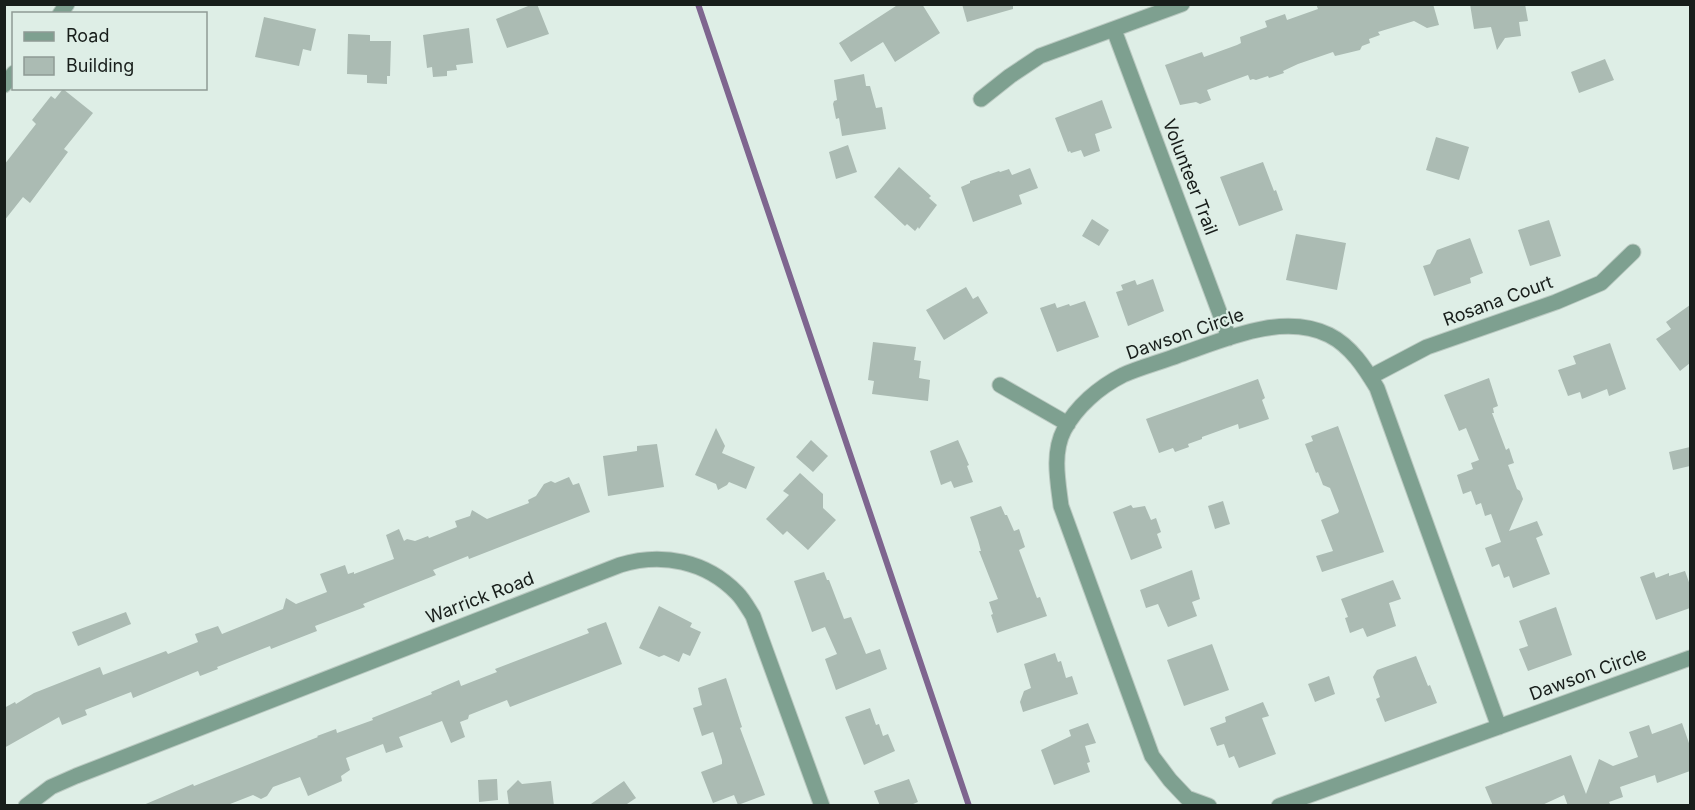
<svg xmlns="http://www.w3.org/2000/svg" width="1695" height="810" viewBox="0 0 1695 810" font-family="Inter,sans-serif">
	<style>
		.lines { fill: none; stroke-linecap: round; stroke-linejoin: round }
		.stream { stroke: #7e658f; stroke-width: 6 }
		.building { fill: #abbbb3 }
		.minor-casing { stroke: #bac9c1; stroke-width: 17 }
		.minor { stroke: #7ea090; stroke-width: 15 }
		.labels { text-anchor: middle; stroke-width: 4.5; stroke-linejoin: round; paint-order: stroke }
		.street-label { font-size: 18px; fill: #181e1b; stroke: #deeee6 }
	</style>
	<rect width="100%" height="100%" fill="#deeee6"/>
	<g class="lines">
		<path class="stream" d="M698 4 969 806"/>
	</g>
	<path class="building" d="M533 4H537L549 34 507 48 496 19Z
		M899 4H922L940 33 895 62 883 42 851 62 839 43Z
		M962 4H1013V9L967 22Z
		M1316 4H1433L1439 25 1427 28 1414 21 1378 32 1380 35 1369 39 1370 43 1362 46 1360 50 1335 56 1333 52 1298 64 1283 71 1284 73 1269 78 1268 76 1256 80 1253 79 1250 80 1248 75 1207 90 1211 100 1200 104 1196 102 1180 105 1165 65 1202 52 1204 57 1237 45 1241 43 1240 37 1267 27 1265 21 1285 14 1287 20 1318 9Z
		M1470 4H1525L1528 21 1519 22 1521 36 1505 38 1497 50 1491 27 1474 29Z
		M264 17 316 29 311 51 303 49 299 66 255 57Z
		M469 28 473 63 456 65 457 70 447 71V76L433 77 432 67 427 68 423 35Z
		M348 34 370 35V41H391L390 76H387V84L367 83V75L347 74Z
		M1605 59 1614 80 1579 93 1571 72Z
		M864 74 866 86H870L876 108 882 107 886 129 842 136 839 118 836 119 833 104 834 101 837 100 834 80Z
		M63 89 93 113 64 149 68 152 30 203 23 197 4 221V165L36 124 32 120 51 96 55 99Z
		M1102 100 1112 128 1095 134 1100 151 1084 157 1081 150 1071 153 1070 151 1068 152 1055 118Z
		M1436 137 1469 147 1459 180 1426 170Z
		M848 145 857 172 836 179 829 152Z
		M1263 162 1274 191 1276 190 1283 210 1239 226 1220 177Z
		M899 167 931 196 929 198 937 205 919 229 918 227 915 231 907 224 905 226 874 197Z
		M1030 168 1038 188 1019 195 1022 204 973 222 961 187 970 183V181L999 171 1000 172 1009 169 1012 175Z
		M1092 219 1109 230 1099 246 1082 236Z
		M1549 220 1561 256 1530 266 1518 230Z
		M1296 234 1346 243 1337 290 1286 280Z
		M1470 238 1483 273 1470 278 1471 283 1434 296 1423 266 1430 264 1437 250Z
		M1153 279 1164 311 1128 326 1116 292 1123 290 1121 285 1135 280 1137 285Z
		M966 287 973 299 978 296 988 313 944 340 926 310Z
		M1085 301 1099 337 1057 352 1040 308 1055 303 1057 308 1069 304 1070 306Z
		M1690 305V363L1680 371 1656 339 1671 329 1666 322Z
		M873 342 916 347 914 360 921 361 919 378 930 380 928 401 872 394 874 381 868 380Z
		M1610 343 1626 389 1609 396 1607 389 1582 399 1580 392 1568 396 1558 370 1576 364 1573 356Z
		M1489 378 1498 406 1493 408 1494 413H1492L1506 450 1509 448 1514 463 1508 465 1517 489 1520 491 1523 499 1509 531 1537 521 1543 535 1536 538 1550 574 1513 588 1509 576 1504 578 1499 564 1492 567 1485 548 1501 542 1491 514 1485 516 1481 503 1476 505 1471 491 1463 494 1457 475 1473 469 1471 463 1479 460 1466 428 1459 431 1444 395Z
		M1258 379 1265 398 1262 400 1269 419 1239 429 1238 424 1202 437V439L1188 444 1189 447 1175 452 1173 448 1159 453 1146 419Z
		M1338 426 1384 552 1322 572 1316 556 1333 551 1321 520 1338 513 1339 511 1330 488 1323 485 1318 472 1316 473 1305 444 1313 441 1311 436Z
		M716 428 725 446 722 453 755 467 746 489 729 482 727 485 718 490 716 484 695 475Z
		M811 440 828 456 813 472 796 457Z
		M958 440 969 465 967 466 973 482 954 488 951 481 941 485 930 451Z
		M657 444 664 487 608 496 603 456 637 451V446Z
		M1690 447V466L1673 470 1669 452Z
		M800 473 823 494V508L836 520 808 550 787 531 783 535 766 519 789 495 783 491Z
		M569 477 573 485 579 483 590 512 469 559 468 556 433 570 436 575 363 604 365 607 315 626 317 631 271 649 270 646 217 667 218 669 200 676 198 671 133 698 131 692 85 710 87 715 62 725 59 717 4 748V708L15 702 16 704 34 693 100 667 103 675 166 651 168 654 198 642 195 634 218 626 222 634 259 619 283 609 286 598 296 604 327 592 320 574 345 565 348 574 354 572V574L394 559 386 535 399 529 404 541 407 539 415 541 428 536 429 538 457 527 455 521 470 516 472 510 487 519 529 503 528 500 536 496 544 484 551 481 555 483Z
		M1223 501 1230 524 1215 529 1208 506Z
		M1131 505 1133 508 1145 506 1151 520 1156 518 1161 532 1157 534 1162 548 1131 560 1113 512Z
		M1001 506 1005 515H1007L1014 531 1019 529 1025 547 1019 550 1037 598 1040 597 1047 616 997 633 991 615 993 614 989 602 998 599 979 551H981L978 540 970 517Z
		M1192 570 1200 599 1192 602 1197 616 1168 627 1158 604 1146 608 1140 590Z
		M1685 571 1690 585V608L1656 620 1640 577 1654 572 1656 578 1669 573V576Z
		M824 572 827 580H829L844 619 851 617 866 654 880 649 887 669 836 690 825 659 837 654 825 627 812 632 794 581Z
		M1393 580 1401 599 1389 603 1396 626 1367 637 1363 628 1350 633 1345 618 1348 617 1341 599Z
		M659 606 692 623 690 627 701 632 690 656 683 653 679 662 664 655 659 657 639 648Z
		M1556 607 1572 655 1528 671 1519 649 1528 646 1519 621Z
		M126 612 131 624 78 646 72 632Z
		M606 622 622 664 510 707 507 700 469 715 468 719 460 722 465 737 451 743 442 721 399 737 403 747 386 753 383 744 346 758 350 770 341 776 342 781 308 796 300 777 273 787 267 796 261 799 253 795 225 806H141L193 784 194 786 318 737 317 736 336 729 337 733 373 720 372 718 432 694 431 692 459 680 461 686 497 672 495 669 589 633 587 629Z
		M1212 644 1229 690 1184 706 1167 660Z
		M1055 653 1058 662 1061 661 1066 678 1072 676 1078 694 1023 712 1020 702 1024 691 1031 688 1024 664Z
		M1416 656 1428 686 1430 685 1437 703 1385 722 1376 699 1380 697 1373 677 1377 670Z
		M1329 676 1335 694 1315 702 1308 684Z
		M726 678 742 727 740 728 765 795 738 805 734 795 713 803 701 772 722 764V760L713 732 702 736 693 708 702 705 698 688Z
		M1263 702 1269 716 1262 718 1276 754 1239 768 1234 756 1229 758 1224 744 1217 746 1210 728 1226 722 1225 717Z
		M870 708 876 725 879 724 883 736 888 734 895 751 864 765 845 717Z
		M1088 723 1096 743 1085 746 1090 762 1087 763 1090 772 1054 785 1041 750 1071 736 1069 730Z
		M1682 723 1690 746V771L1657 783 1655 775 1620 787 1623 797 1609 802 1611 806H1568L1564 795 1540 806H1493L1485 787 1571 755 1586 794 1599 759 1613 766 1638 757 1629 732 1649 725 1652 734Z
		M497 779 498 800 479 802 478 780Z
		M909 779 918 802 908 806H880L874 791Z
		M518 780 522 784 551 781 554 806H509L507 791Z
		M624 781 636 798 624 806H588Z"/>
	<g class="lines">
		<defs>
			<path id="minor" d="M60 14 67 4
				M1114 30 1229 338
				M4 85 14 73
				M981 99 1010 76 1040 56 1182 4
				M1370 377 1427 347 1556 302 1601 283 1633 252
				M1000 385 1068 424
				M26 806 51 787 76 776 620 565C662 552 706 561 737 593 743 599 748 608 753 616L822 806
				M1209 806 1187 798 1170 780 1152 756 1061 506C1058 482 1052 453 1064 430 1076 407 1099 387 1123 375 1141 367 1161 362 1179 355 1223 340 1282 312 1329 335 1351 346 1365 368 1377 388L1499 727
				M1279 806 1690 658"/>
		</defs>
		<use href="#minor" class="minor-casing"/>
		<use href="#minor" class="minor"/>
	</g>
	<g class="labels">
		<g class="street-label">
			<text transform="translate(1190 177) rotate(69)" y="6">Volunteer Trail</text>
			<text transform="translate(1498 301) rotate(-20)" y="6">Rosana Court</text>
			<text transform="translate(1185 334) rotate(-19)" y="6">Dawson Circle</text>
			<text transform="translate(480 598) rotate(-21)" y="6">Warrick Road</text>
			<text transform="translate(1588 674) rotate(-20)" y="6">Dawson Circle</text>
		</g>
	</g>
	<rect width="1695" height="810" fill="none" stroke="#181e1b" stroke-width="12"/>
	<rect x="12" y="12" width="195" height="78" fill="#deeee6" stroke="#8f9b95" stroke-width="1.5"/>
	<rect x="24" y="32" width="30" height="9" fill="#7ea090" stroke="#8f9b95" stroke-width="1.5"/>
	<text x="66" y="42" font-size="18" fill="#181e1b">Road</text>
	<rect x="24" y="57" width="30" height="18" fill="#abbbb3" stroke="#8f9b95" stroke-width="1.5"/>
	<text x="66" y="72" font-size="18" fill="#181e1b">Building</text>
</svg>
